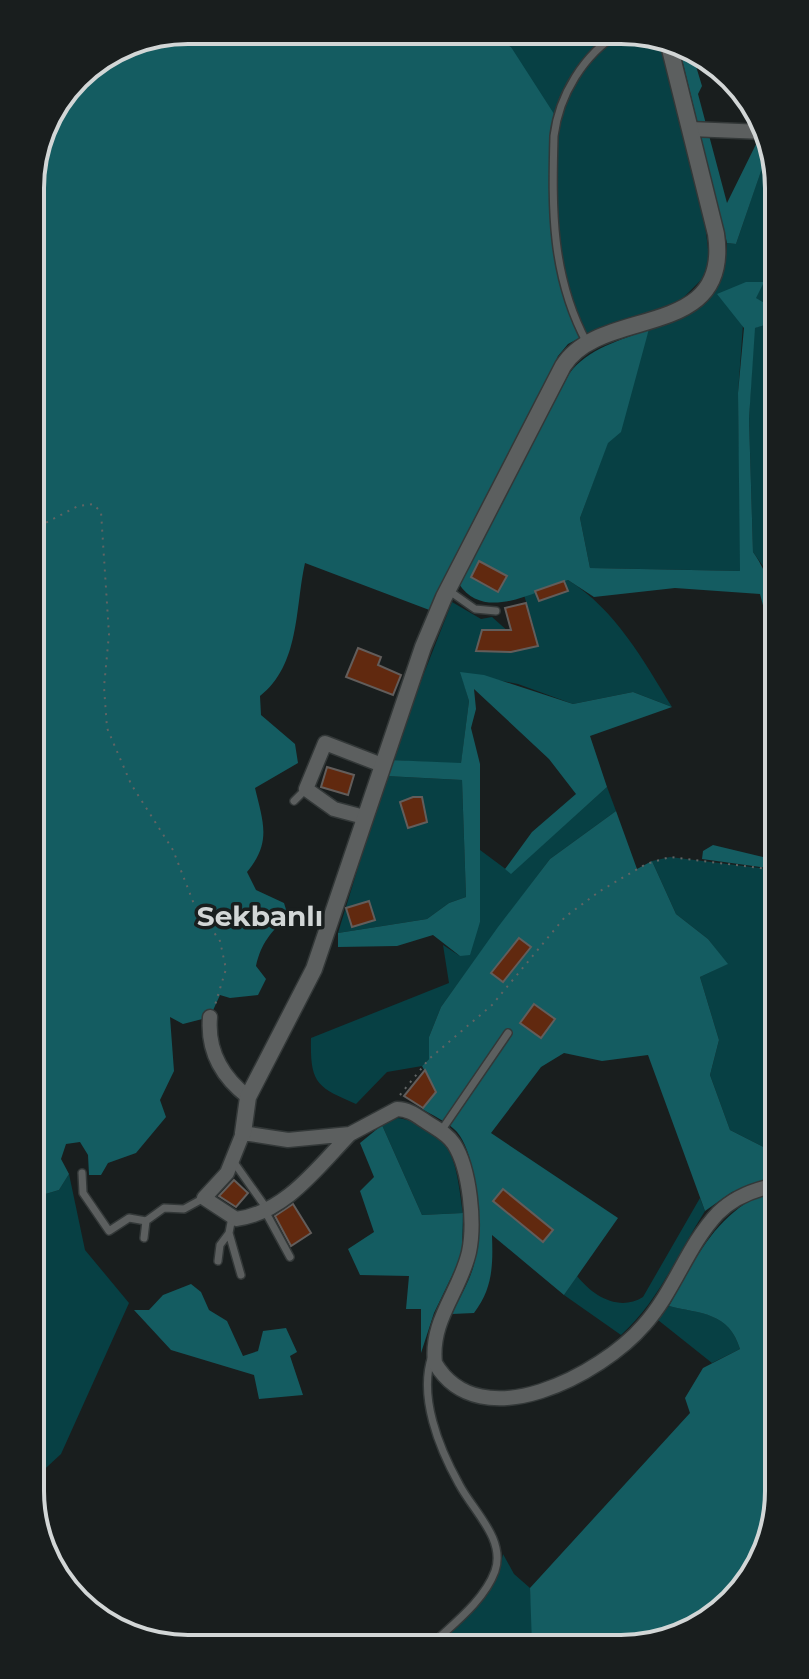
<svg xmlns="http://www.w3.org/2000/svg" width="809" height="1679" viewBox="0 0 809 1679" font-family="Montserrat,sans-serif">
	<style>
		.green { fill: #074044 }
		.forest { fill: #145c61 }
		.building { fill: #61290f; stroke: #625d5b; stroke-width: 2 }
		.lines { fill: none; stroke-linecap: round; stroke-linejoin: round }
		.service-casing { stroke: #333838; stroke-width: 10 }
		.minor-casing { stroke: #333838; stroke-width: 17 }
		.tertiary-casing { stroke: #333838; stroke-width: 19 }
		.path { stroke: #606464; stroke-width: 2; stroke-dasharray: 2 6; stroke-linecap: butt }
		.service { stroke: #5c5f5f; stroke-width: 7 }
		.minor { stroke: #5c5f5f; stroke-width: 14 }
		.tertiary { stroke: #5c5f5f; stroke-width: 16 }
		.labels { text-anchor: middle; stroke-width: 7; stroke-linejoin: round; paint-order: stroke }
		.quarter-label { font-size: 28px; font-weight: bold; fill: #d2d6d6; stroke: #191e1e }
		.rim { fill: none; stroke: #d2d6d6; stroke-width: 4 }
	</style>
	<rect width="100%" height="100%" fill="#191e1e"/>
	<path class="green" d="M484 32 652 33 658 36 704 216 709 257 705 276 680 301 583 336 571 310 511 47Z
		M769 147 773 150 774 302 769 306 755 298 763 282 746 283 738 393 741 571 590 568 580 518 649 329C701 308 724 305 727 243L736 244Z
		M774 322 775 599 765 569 753 552 749 419 754 328Z
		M568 580C616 610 643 660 672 707L633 692 573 704 518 684 461 673 469 701 461 764 390 760 452 602 481 619 492 617 511 634 534 628 524 595 535 591 540 601 567 591 565 581Z
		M386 776 462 780 466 897 449 903 427 919 338 933Z
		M607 787 616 811 550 859 499 927 441 1007 429 1037V1059L422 1066 387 1072 356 1104C316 1087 310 1083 311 1038L449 983 443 945 460 956 480 922V850L511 873Z
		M670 857 776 870 777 1154 730 1130 710 1075 719 1040 700 977 727 964 708 939 676 914 652 861Z
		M398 1118C455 1129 456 1164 463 1213L422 1215 382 1125Z
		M69 1174 85 1250 129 1303 61 1454 35 1478 34 1192 42 1195 59 1190Z
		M700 1198 705 1211C678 1253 659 1301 621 1335L564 1295 577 1276C593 1296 619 1312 643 1297Z
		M669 1306C702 1314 729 1312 740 1349L712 1363 658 1320Z
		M503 1554 514 1574 530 1588 534 1643 438 1645C467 1617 495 1596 503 1554Z"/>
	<path class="forest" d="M188 30 484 32 511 47 556 117 554 241 583 336 568 344 558 356 516 450 432 611 305 563C295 608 300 665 260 696L261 715 295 744 298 763 255 788C263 822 272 842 247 872L256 890 284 903 288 916C271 932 261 943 256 966L266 979 258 995 230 998 220 995 210 1017 183 1024 170 1017 174 1071 160 1100 166 1117 136 1153 108 1163 101 1175H89L88 1155 80 1142 66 1144 61 1159 69 1174 59 1190 42 1195 34 1192 31 168 47 118 84 70 128 42Z
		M679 47 692 53 702 86 698 94 727 203 763 130 773 147V150L769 148 736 244 727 243Z
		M746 282H764L756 298 768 305 774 302V322L755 328 749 419 753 552C775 583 775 612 775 650L760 594 675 588 594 597 568 580C534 592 484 622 459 584L569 374C588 348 619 341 649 329L621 432 608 443 580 518 590 568 740 571 738 393 744 328 717 294Z
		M460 672 484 675 573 704 633 692 672 707 590 736 607 787 511 874 505 869 532 832 576 794 549 759 474 689 476 709 471 728 480 764V922L470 955 460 956 433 935 397 946 338 947V933L427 919 449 903 466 897 462 780 386 776 390 760 461 763 469 701Z
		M616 811 637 869 652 861 676 914 708 939 728 964 700 977 719 1040 710 1075 730 1130 777 1154V1177L732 1192 705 1211 648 1055 602 1061 564 1053 541 1067 491 1133 618 1218 564 1295 492 1235C493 1265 493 1288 474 1313L452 1314C459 1299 468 1284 473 1268 482 1239 479 1150 454 1129 445 1121 432 1115 422 1109L436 1092 422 1066 429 1059V1037L441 1007 498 927 550 859Z
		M713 845 776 860V869L702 859 703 851Z
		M382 1125 422 1215 463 1213 462 1255 434 1313 421 1353V1309H406L409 1276 360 1275 348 1249 374 1232 360 1191 374 1177 360 1143Z
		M765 1193 777 1194 779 1502 746 1587 662 1643 532 1644 530 1588 690 1413 685 1398 703 1368 740 1349C729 1312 701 1314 669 1306 694 1261 715 1214 765 1193Z
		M191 1284 201 1292 209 1310 227 1321 243 1356 258 1351 263 1331 286 1328 297 1352 290 1356 303 1395 259 1399 254 1375 171 1350 134 1310H149L163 1295Z"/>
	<path class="building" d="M479 561 507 576 498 592 471 577Z
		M564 581 568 591 539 601 535 591Z
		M526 603 538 646 511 652 476 651 482 630H511L505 608Z
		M358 648 381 657 378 665 401 675 393 695 346 677Z
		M327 767 354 775 348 795 321 787Z
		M413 797H422L427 822 408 828 400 802Z
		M369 901 375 920 352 927 346 908Z
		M519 938 531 947 503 982 491 973Z
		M534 1004 555 1019 541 1038 520 1023Z
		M425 1070 436 1092 423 1108 404 1096Z
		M234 1180 248 1193 236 1207 219 1196Z
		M503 1189 553 1230 543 1242 493 1201Z
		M293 1204 311 1233 291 1246 275 1216Z"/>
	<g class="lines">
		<defs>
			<path id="service" d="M587 343C551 276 552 209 554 136 559 95 584 54 619 33
				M448 590 475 609 496 611
				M294 801 306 789
				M441 1131 508 1033
				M233 1161 267 1209
				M82 1173 83 1193 109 1231 129 1218 146 1221
				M265 1211 290 1257
				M232 1217 229 1233 241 1275
				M144 1238 146 1221 164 1208 184 1209 204 1198
				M218 1261 220 1245 229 1233
				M431 1645C453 1624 484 1601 495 1571 506 1539 473 1511 459 1484 439 1448 418 1396 432 1356"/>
			<path id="minor" d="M690 129 764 132
				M364 817 334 809 306 789 325 743 382 765
				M210 1017C207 1051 222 1077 248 1097
				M350 1134C318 1167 285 1213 236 1219L204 1198 227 1173 243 1133 288 1140 350 1134 397 1109C408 1109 416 1115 425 1121 435 1128 447 1133 454 1144 470 1169 475 1223 469 1252 460 1292 430 1320 435 1363 480 1440 602 1374 644 1325 674 1292 687 1246 718 1213 734 1197 755 1189 777 1185"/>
			<path id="tertiary" d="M243 1133 248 1097 314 969 423 647 444 597 563 366C601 305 732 342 716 234L668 41"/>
		</defs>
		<use href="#service" class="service-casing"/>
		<use href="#minor" class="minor-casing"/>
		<use href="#tertiary" class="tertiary-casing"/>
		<path class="path" d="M32 530 78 506 93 504 101 512 109 634 104 687 107 728 131 784 173 850 194 904 220 941 226 969 215 1005
			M400 1095 429 1059 492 1005 565 917 600 891 646 864 670 857 776 870"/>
		<use href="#service" class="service"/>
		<use href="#minor" class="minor"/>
		<use href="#tertiary" class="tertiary"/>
	</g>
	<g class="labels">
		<g class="quarter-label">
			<text x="260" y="926">Sekbanlı</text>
		</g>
	</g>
	<path d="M0 0H809V1679H0ZM188 44H621A144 144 0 0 1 765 188V1491A144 144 0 0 1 621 1635H188A144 144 0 0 1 44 1491V188A144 144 0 0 1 188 44Z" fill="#191e1e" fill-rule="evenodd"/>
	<path class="rim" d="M188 44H621A144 144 0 0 1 765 188V1491A144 144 0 0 1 621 1635H188A144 144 0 0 1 44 1491V188A144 144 0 0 1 188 44Z"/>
</svg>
